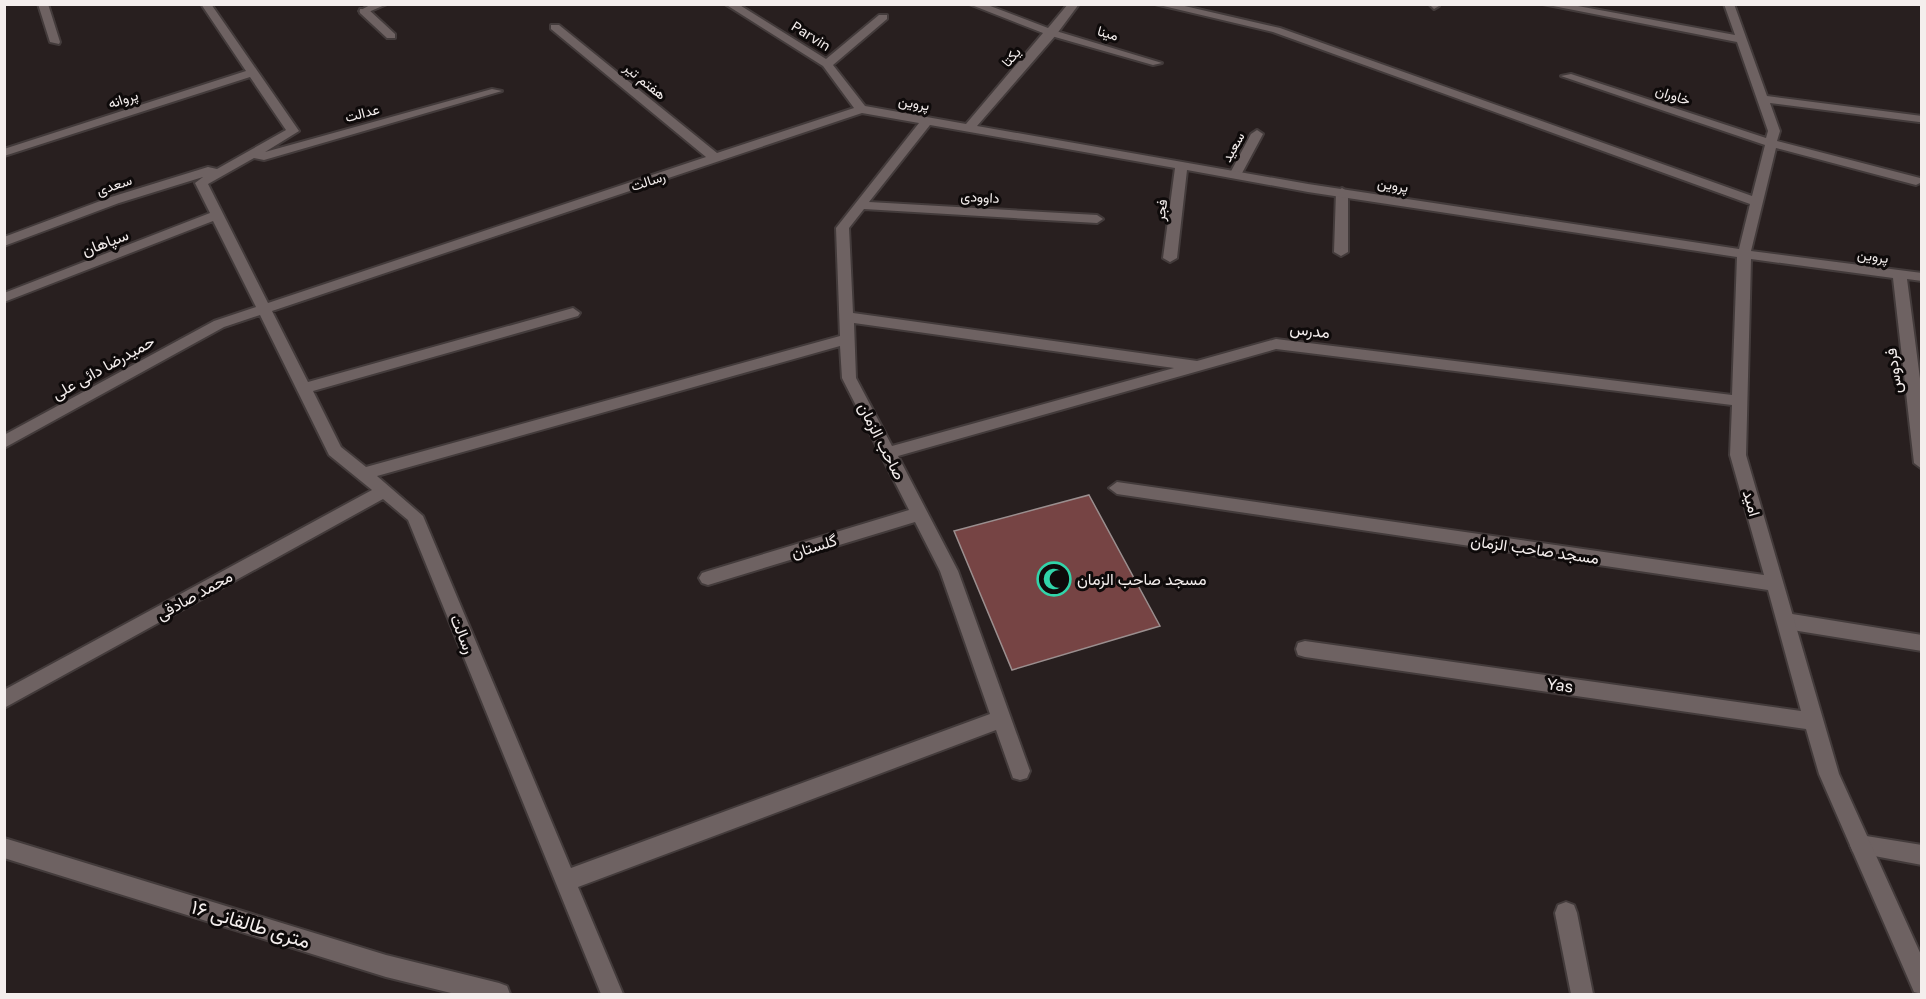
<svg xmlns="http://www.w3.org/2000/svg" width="1926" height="999" viewBox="0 0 1926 999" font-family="'Golos Text',Vazirmatn,sans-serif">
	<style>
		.building { fill: #764444; stroke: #9b8f8f; stroke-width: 1.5 }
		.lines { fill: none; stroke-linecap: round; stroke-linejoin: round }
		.service-casing { stroke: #433b3b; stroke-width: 4 }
		.minor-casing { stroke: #433b3b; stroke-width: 4 }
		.tertiary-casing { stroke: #433b3b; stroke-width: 4 }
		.service { fill: #6e6262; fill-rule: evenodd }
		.minor { fill: #6e6262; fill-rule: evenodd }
		.tertiary { fill: #6e6262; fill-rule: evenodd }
		.labels { text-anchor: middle; stroke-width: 6; stroke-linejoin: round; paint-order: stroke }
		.far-street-label { font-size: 14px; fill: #f4eeed; stroke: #0e0a0a }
		.street-label { font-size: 16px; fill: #f4eeed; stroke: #0e0a0a }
		.poi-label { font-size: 16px; fill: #f4eeed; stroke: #0e0a0a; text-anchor: start }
		.near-street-label { font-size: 20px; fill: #f4eeed; stroke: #0e0a0a }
	</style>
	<rect width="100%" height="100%" fill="#281f1f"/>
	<path class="building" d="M1089 495 1160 626 1012 670 954 531Z"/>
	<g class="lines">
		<defs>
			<path id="service" d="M360 9H368L395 34V38H387L360 13Z
				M1048 31H1056L1162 63 1153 65 1048 35Z
				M1257 130 1263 134 1241 175 1239 178H1231L1229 175 1251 134Z
				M1342 188 1348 192V252L1341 256 1334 252 1336 192Z
				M1786 613 1922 635V651L1786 629 1780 626 1777 621 1780 616Z
				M1860 835 1922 845V865L1853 852 1850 845 1853 838Z"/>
			<path id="minor" d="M38 4H48L60 42 59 44 50 42Z
				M201 4H211L299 131 265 152 492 89 502 91 264 160 254 158 208 184 268 303 706 157 551 29V25H559L717 153 854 108 823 66 725 4H738L826 59 879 15H887V19L833 65 865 106 966 124 1043 33 969 4H985L1048 28 1068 4H1079L1056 35 977 126 1308 184 1739 249 1750 204 1273 32 1155 4H1176L1280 28 1752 196 1765 145 1561 76 1571 74 1766 138 1768 131 1737 42 1543 4H1567L1735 35 1724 4H1734L1767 96 1922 116V122H1919L1770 103 1780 131 1777 141 1920 178 1922 182 1916 185 1776 148 1751 251 1922 273V281L1907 279 1922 394V469L1914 463 1893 278 1751 259 1746 455 1839 774 1922 957V994L1914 992 1819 774 1806 729 1305 657 1298 655 1296 649 1298 643 1305 641 1801 711 1768 590 1117 494 1109 488 1117 482 1764 575 1730 455 1732 405 1276 349 898 456 958 571 1030 771 1027 778 1020 780 1013 778 996 730 578 887 623 994H601L408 520 383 499 4 708V690L372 490 329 455 260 315 224 327 4 448V435L214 321 256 307 213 221 4 302V293L210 213 195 183 203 177 119 203 4 246V237L111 197 208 167 217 169 286 130 250 77 4 156V149L246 71ZM862 113 919 123 836 228 840 336 366 467 341 447 313 391 578 316 580 313 573 308 308 382 272 311ZM930 125 1175 168 1163 258 1170 262 1177 258 1187 170 1308 192 1737 257 1732 395 1276 339 1197 361 853 313 849 228 864 209 1097 223 1103 219 1097 215 869 202ZM854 323 1174 368 892 446 856 378ZM840 346 842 378 909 510 708 571 702 573 699 578 702 583 708 585 915 522 940 571 990 714 571 868 423 516 377 476Z
				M372 4H387L364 14 359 11Z
				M1429 4H1439V6L1434 9Z
				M1566 902 1574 905 1577 913 1593 994H1571L1555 913 1558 905Z"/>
			<path id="tertiary" d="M4 838 386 955 499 983 507 986 510 994H455L386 977 4 858Z"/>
		</defs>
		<use href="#service" class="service-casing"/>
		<use href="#minor" class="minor-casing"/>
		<use href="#tertiary" class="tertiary-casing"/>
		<use href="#service" class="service"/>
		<use href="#minor" class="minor"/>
		<use href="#tertiary" class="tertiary"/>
	</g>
	<defs>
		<symbol id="mosque-ring" viewBox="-11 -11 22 22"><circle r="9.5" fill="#0e0a0a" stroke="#31d4a9" stroke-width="1.5"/><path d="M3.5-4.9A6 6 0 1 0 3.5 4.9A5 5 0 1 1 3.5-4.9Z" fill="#31d4a9"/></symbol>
	</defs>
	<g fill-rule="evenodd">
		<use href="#mosque-ring" x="1035" y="560" width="38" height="38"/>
	</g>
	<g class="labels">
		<g class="far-street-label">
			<text transform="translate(1108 33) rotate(16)" y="5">مینا</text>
			<text transform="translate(811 36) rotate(32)" y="5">Parvin</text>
			<text transform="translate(1011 57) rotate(-49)" y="5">یکتا</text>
			<text transform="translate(645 81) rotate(39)" y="5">هفتم تیر</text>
			<text transform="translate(1673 95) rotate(18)" y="5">خاوران</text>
			<text transform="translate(123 99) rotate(-18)" y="5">پروانه</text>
			<text transform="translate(914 103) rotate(10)" y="5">پروین</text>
			<text transform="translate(362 113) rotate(-15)" y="5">عدالت</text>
			<text transform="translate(1233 147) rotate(-61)" y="5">سعید</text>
			<text transform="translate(648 181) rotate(-18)" y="5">رسالت</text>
			<text transform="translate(114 185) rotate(-19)" y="5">سعدی</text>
			<text transform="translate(1393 185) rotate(9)" y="5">پروین</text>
			<text transform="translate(980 197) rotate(3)" y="5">داوودی</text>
			<text transform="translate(1161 210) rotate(-83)" y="5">فجر</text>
			<text transform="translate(1873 256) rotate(8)" y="5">پروین</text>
		</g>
		<g class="street-label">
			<text transform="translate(105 242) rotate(-21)" y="6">سپاهان</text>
			<text transform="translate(1310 330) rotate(7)" y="6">مدرس</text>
			<text transform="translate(103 367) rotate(-29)" y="6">حمیدرضا دائی علی</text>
			<text transform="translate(1893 371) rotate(-97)" y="6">فردوس</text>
			<text transform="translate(882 441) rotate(63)" y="6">صاحب الزمان</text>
			<text transform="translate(1752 503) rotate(74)" y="6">امید</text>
			<text transform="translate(814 546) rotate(-17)" y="6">گلستان</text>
			<text transform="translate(1535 549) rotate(8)" y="6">مسجد صاحب الزمان</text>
			<text transform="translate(194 595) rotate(-29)" y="6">محمد صادقی</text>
			<text transform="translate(463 634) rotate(68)" y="6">رسالت</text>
			<text transform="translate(1560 685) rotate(8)" y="6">Yas</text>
		</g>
		<g class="poi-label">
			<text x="1077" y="585">مسجد صاحب الزمان</text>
		</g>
		<g class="near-street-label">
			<text transform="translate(251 924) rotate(17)" y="7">۱۶ متری طالقانی</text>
		</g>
	</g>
	<rect width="1926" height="999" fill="none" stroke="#f4eeed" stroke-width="12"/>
</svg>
